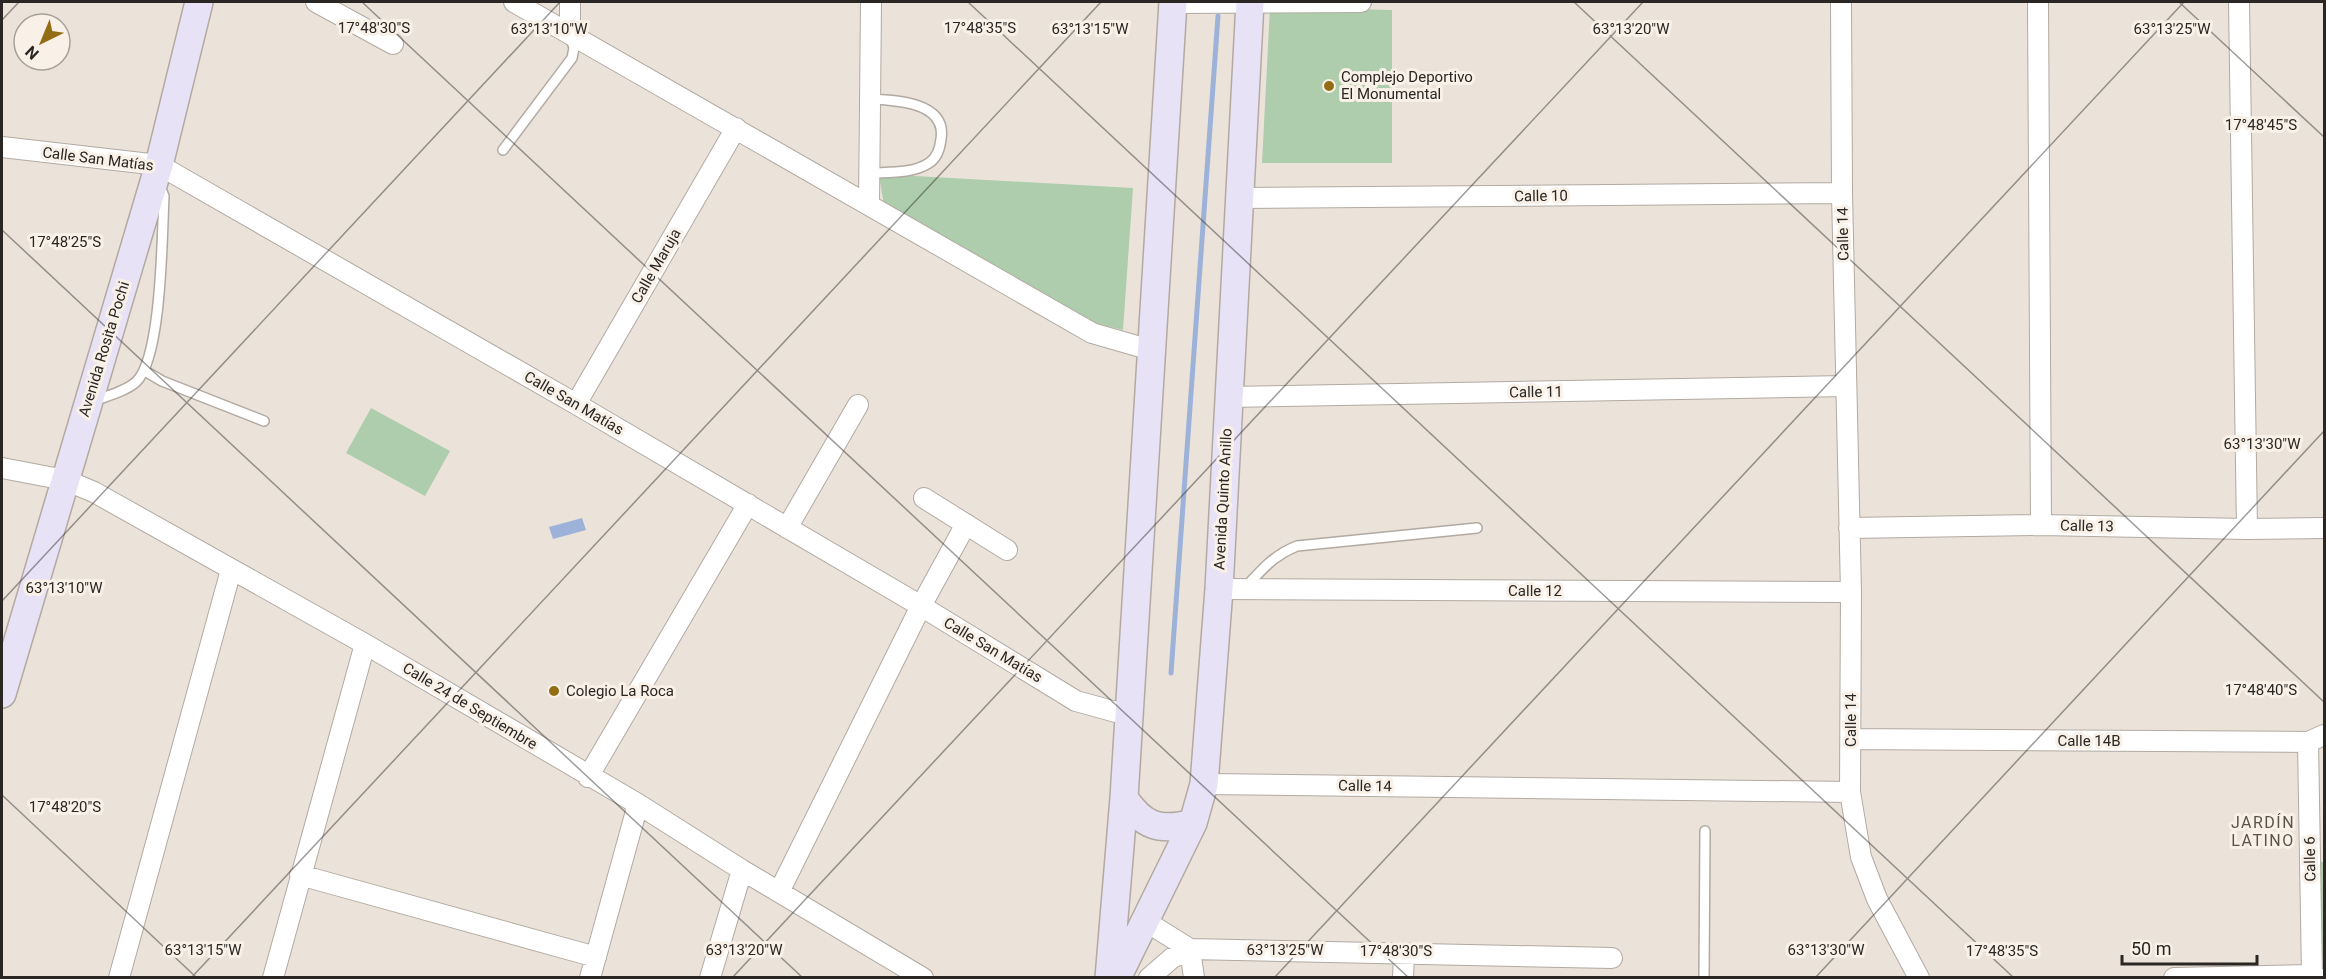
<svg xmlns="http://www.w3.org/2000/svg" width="2326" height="979" font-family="Roboto,sans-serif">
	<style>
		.green { fill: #adcdac }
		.water { fill: #9db2d9 }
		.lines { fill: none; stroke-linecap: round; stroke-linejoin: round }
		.stream { stroke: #9db2d9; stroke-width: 5 }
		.lane-casing { stroke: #b2aaa2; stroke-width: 12 }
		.street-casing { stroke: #b2aaa2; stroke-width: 22 }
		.secondary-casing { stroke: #b2aaa2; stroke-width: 30 }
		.lane { stroke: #fff; stroke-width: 9 }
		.street { stroke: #fff; stroke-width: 20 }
		.secondary { stroke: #e8e2f6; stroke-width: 27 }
		.ticks { fill: none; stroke: #292623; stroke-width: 1.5; stroke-opacity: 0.45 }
		.poi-dot { fill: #936d16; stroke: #f9f1e7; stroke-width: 2 }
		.labels { text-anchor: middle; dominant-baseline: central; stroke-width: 6; stroke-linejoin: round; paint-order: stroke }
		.poi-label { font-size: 15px; fill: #292623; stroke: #f9f1e7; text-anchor: start }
		.street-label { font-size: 15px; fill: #292623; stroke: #f9f1e7 }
		.neighbourhood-label { font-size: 16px; letter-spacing: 1.5px; fill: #5b544c; stroke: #f9f1e7 }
		.ticks-label { font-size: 15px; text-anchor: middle; fill: #292623; stroke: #f9f1e7; stroke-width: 6; stroke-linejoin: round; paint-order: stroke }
	</style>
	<rect width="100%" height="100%" fill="#ebe3da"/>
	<path class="green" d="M1270,7L1392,10V163H1262Z
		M879,174L1133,188L1123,330L1075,318L884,206Z
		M371,408L450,451L425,496L346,453Z
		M2314,862H2324V961L2318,953Z"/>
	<path class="water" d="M582,518L586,530L553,539L549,527Z"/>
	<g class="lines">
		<path class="stream" d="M1171,673L1218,16"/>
		<defs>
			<path id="lane" d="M503,150L572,58L574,48L571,38
				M870,173C889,172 912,174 929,163C937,158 940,148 941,139C947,102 895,100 870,99
				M145,371L162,381L264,421
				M94,401C107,396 126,391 136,382C162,358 162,234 164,196L160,187
				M1245,588C1261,570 1274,555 1297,546L1477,528
				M1704,978L1705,831"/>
			<path id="street" d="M316,2L393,44
				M514,2L1092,333L1151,350
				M1841,2L1842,193L1851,592L1850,792L1861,857L1877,899L1919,978
				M2038,2L2041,525
				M2239,2L2247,529
				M1173,3L1361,2
				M570,33V2
				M2,147L159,165L576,404L921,606L1076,701L1127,715
				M1241,198L1842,193
				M869,205L871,2
				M1227,397L1846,386
				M576,404L736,128
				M2,468L65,480L94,492L365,644L638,804L742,870L923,978
				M924,498L1007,550
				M787,528L858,405
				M1849,528L2041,525L2247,529L2324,528
				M1219,589L1851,592
				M1851,739L2308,742L2324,735
				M2308,742L2312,975
				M588,777L748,504
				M1204,784L1850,792
				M300,875L596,957
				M780,890L921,606L966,524
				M1145,921L1190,949L1194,978
				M119,978L231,570
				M273,978L365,644
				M590,978L638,804
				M710,978L742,870
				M1149,978L1172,958L1190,949L1612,958
				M1403,978L1404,955
				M2174,978L2312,975L2318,978"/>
			<path id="secondary" d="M2,694L159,165L199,2
				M1124,798C1143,826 1159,832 1193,823
				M1109,978L1124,798L1173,2
				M1117,978L1193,823L1204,784L1219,589L1250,2"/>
		</defs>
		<use href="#lane" class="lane-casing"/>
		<use href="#street" class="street-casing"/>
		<use href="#secondary" class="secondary-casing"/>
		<use href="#lane" class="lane"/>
		<use href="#street" class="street"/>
		<use href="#secondary" class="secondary"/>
	</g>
	<path class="ticks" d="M362,2L1409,978M968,2L2014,978M1574,2L2324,702M2179,2L2324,137M2,20L19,2M2,230L803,978M2,601L560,2M2,795L197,978M191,978L1101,2M732,978L1643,2M1274,978L2184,2M1815,978L2324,431"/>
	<g class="poi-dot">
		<circle cx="1329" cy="86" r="6"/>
		<circle cx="554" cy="691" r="6"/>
	</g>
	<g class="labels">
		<g class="poi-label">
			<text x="1341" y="77">Complejo Deportivo<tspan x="1341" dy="17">El Monumental</tspan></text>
			<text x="566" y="691">Colegio La Roca</text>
		</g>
		<g class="street-label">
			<text transform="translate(98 159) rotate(7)">Calle San Matías</text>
			<text transform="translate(1541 196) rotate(-1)">Calle 10</text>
			<text transform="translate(1843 234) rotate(-91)">Calle 14</text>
			<text transform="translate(656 266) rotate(-60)">Calle Maruja</text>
			<text transform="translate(104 349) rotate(-73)">Avenida Rosita Pochi</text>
			<text transform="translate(1536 392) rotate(-1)">Calle 11</text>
			<text transform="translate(574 403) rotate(30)">Calle San Matías</text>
			<text transform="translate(1223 499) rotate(-87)">Avenida Quinto Anillo</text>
			<text transform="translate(2087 526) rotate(1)">Calle 13</text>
			<text x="1535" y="591">Calle 12</text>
			<text transform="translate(993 650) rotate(31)">Calle San Matías</text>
			<text transform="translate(470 706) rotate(31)">Calle 24 de Septiembre</text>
			<text transform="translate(1851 720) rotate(-90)">Calle 14</text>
			<text x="2089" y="741">Calle 14B</text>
			<text transform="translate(1365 786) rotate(1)">Calle 14</text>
			<text transform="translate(2310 859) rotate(-91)">Calle 6</text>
		</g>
		<g class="neighbourhood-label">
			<text x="2263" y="822">JARDÍN<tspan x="2263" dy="18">LATINO</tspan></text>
		</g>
	</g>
	<g class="ticks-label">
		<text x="374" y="33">17°48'30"S</text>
		<text x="980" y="33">17°48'35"S</text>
		<text x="549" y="34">63°13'10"W</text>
		<text x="1090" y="34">63°13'15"W</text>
		<text x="1631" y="34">63°13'20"W</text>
		<text x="2172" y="34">63°13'25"W</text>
		<text x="2261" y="130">17°48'45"S</text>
		<text x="65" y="247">17°48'25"S</text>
		<text x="2262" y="449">63°13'30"W</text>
		<text x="64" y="593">63°13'10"W</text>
		<text x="2261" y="695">17°48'40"S</text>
		<text x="65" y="812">17°48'20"S</text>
		<text x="203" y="955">63°13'15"W</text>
		<text x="744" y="955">63°13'20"W</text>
		<text x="1285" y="955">63°13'25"W</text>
		<text x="1826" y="955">63°13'30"W</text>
		<text x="1396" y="956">17°48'30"S</text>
		<text x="2002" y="956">17°48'35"S</text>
	</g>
	<rect width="2326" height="979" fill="none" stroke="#292623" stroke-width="6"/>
	<g transform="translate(42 42) rotate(223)"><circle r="28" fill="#f9f1e7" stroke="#a6a099" stroke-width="1.5"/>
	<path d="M0-4.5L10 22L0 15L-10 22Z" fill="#936d16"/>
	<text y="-9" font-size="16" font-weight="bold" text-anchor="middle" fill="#292623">N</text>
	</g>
	<path d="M2122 955v9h135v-9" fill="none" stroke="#292623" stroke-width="3"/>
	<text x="2131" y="955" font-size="18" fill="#292623" stroke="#f9f1e7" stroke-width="4.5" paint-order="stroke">50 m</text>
</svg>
